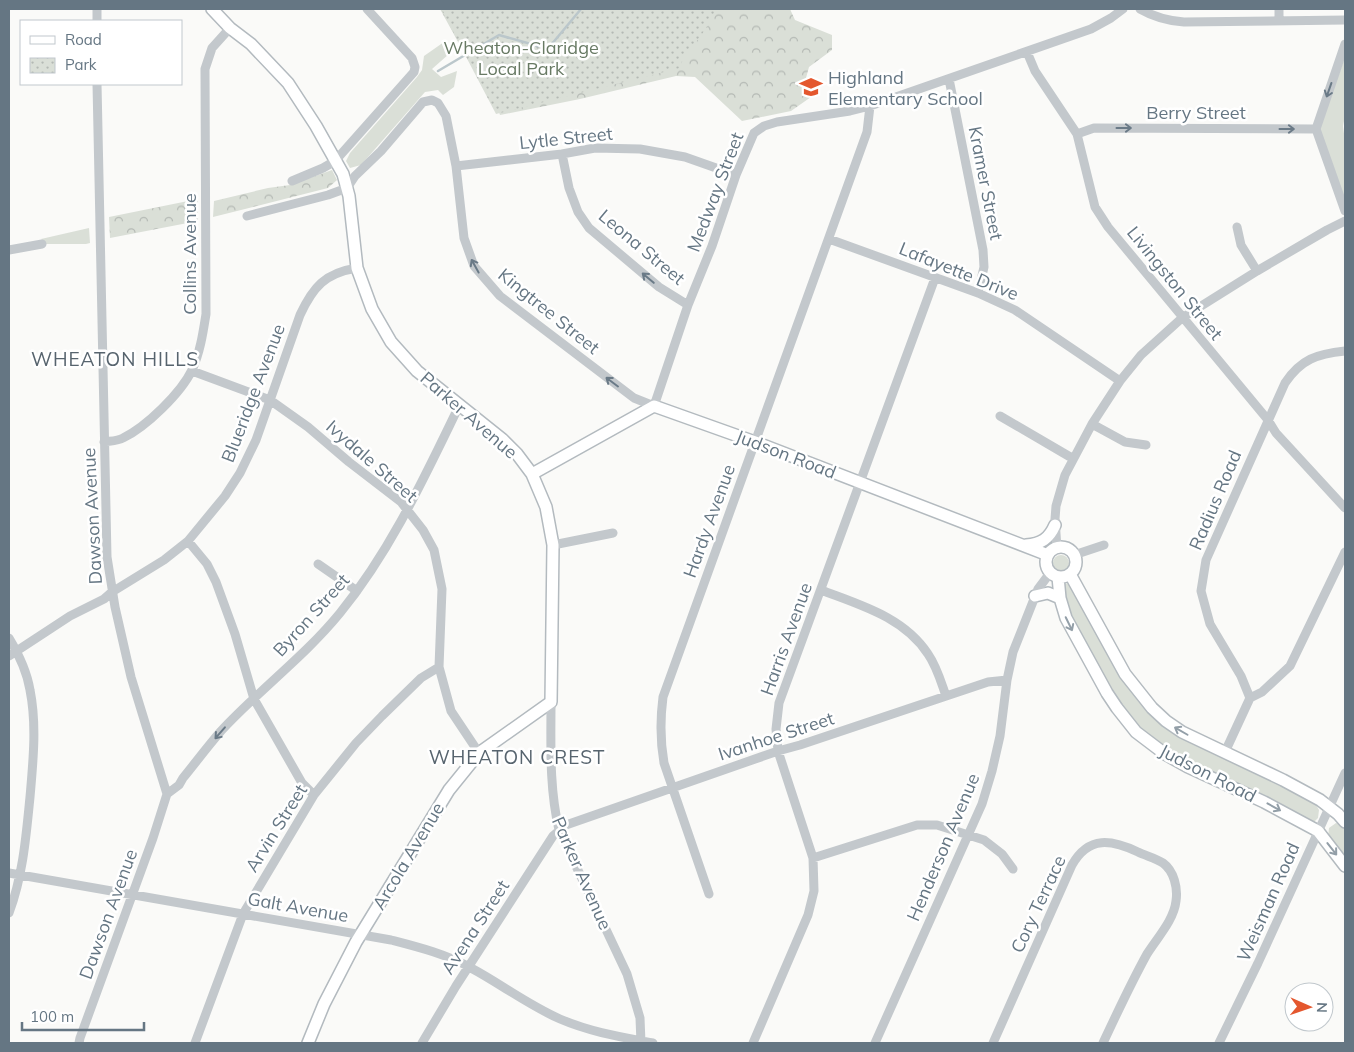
<svg xmlns="http://www.w3.org/2000/svg" width="1354" height="1052" font-family="Mulish,sans-serif">
	<style>
		.green { fill: #dadfd7 }
		.forest { fill: url(#forest-crowns) }
		.park { fill: url(#park-dots) }
		.lines { fill: none; stroke-linecap: round; stroke-linejoin: round }
		.stream { stroke: #bbc7cb; stroke-width: 2.5 }
		.secondary-casing { stroke: #b3babf; stroke-width: 14 }
		.street { stroke: #c3c8cc; stroke-width: 9 }
		.secondary { stroke: #fff; stroke-width: 11 }
		.oneway { stroke: #6a7a87 }
		.oneway2 { stroke: #939fa8 }
		.labels { text-anchor: middle; dominant-baseline: central; stroke-width: 5; stroke-linejoin: round; paint-order: stroke }
		.park-label { font-size: 18px; fill: #687a64; stroke: #fff }
		.poi-label { font-size: 18px; fill: #657683; stroke: #fff; text-anchor: start }
		.street-label { font-size: 18px; fill: #657683; stroke: #fff }
		.neighbourhood-label { font-size: 19px; letter-spacing: 1px; fill: #57646e; stroke: #fff }
	</style>
	<defs>
		<pattern id="forest-crowns" width="20" height="18" patternUnits="userSpaceOnUse" patternTransform="scale(1.25)"><rect width="20" height="18" fill="#dadfd7"/><path d="M2 6a3 3 0 1 1 6 0M12 15a3 3 0 1 1 6 0" fill="none" stroke="#b4b9b4"/></pattern>
		<pattern id="park-dots" width="8" height="8" patternUnits="userSpaceOnUse" patternTransform="scale(1.25)"><rect width="8" height="8" fill="#dadfd7"/><path d="M2 2h.1M6 6h.1" fill="none" stroke="#b4b9b4" stroke-width="1.8" stroke-linecap="round"/></pattern>
	</defs>
	<rect width="100%" height="100%" fill="#fafaf8"/>
	<path class="green" d="M444,42L449,54L432,69L441,77L457,71L454,87L443,95L438,90L425,92L361,165L350,168L346,161L350,153L417,77L422,70L424,56Z
		M1345,57V116L1343,126L1345,141V201L1320,133V127Z
		M89,228L90,243L86,244H46L45,242L41,239Z
		M1053 563a8 8 0 1 1 16 0a8 8 0 1 1-16 0Z
		M1070,583L1127,685L1138,701L1151,715L1170,731L1189,741L1270,779L1315,803L1319,810L1318,818L1314,822H1310L1169,753L1135,726L1120,707L1068,613L1063,584Z
		M1336,823L1341,824L1345,829V860L1328,838L1329,828Z"/>
	<path class="forest" d="M440,9H790L795,20L832,35V50L809,67L806,78L811,97L791,111L742,121L695,77L676,76L580,99L500,115L483,69L468,60Z
		M332,170L337,180L328,188L213,217L214,201L268,188L290,185Z
		M198,199V221L110,238L109,217Z"/>
	<path class="park" d="M441,9H720L681,63L684,67L496,114Z"/>
	<g class="lines">
		<path class="stream" d="M438,71L499,35L538,46L551,45L581,9"/>
		<defs>
			<path id="secondary" d="M212,9L230,28L251,44L288,83L316,126L343,174L349,196L357,268L372,309L391,342L417,371L502,439L517,454L532,474L546,507L553,545L551,702L479,753L449,790L356,942L324,1004L308,1043
				M532,474L654,406L755,442L1048,555
				M1026,545C1041,544 1049,539 1055,525
				M1046 562a15 15 0 1 1 30 0a15 15 0 1 1-30 0Z
				M1070,574L1125,674L1152,708L1166,721L1182,732L1283,780L1320,800L1338,814L1345,822
				M1058,577L1060,598L1066,618L1107,693L1117,708L1136,732L1165,754L1188,767L1264,802L1318,831L1345,866
				M1035,596L1048,593L1060,598"/>
		</defs>
		<use href="#secondary" class="secondary-casing"/>
		<path class="street" d="M97,9V21
			M1140,9C1154,17 1169,21 1184,22L1345,20
			M1279,9V21
			M1345,44L1316,129L1345,211
			M1027,52L1035,71L1077,134L1095,207L1108,227L1268,420L1276,433L1345,508
			M949,79L983,250L984,267L978,293
			M1077,134L1094,128L1316,129
			M562,154L569,188L578,212L589,228L659,287L688,305
			M456,166L562,154L595,148L640,149L685,157L736,175
			M292,181L323,168L335,161L414,72L415,67L412,58L367,9
			M247,216L328,195L347,188L355,176L381,151L423,102L432,100L438,103L446,116L456,166L464,238L474,266L500,296L634,398L654,406L688,305L712,246L736,175L754,133L764,126L777,122L850,111L870,106L1091,29L1111,18L1123,9
			M1237,227L1241,245L1257,271
			M829,239L978,293L1015,310L1120,381
			M9,250L42,244
			M192,371L270,400L308,427L349,462L401,502L423,530L434,550L442,589L439,667L451,711L479,753
			M1000,416L1072,458
			M1092,424L1125,442L1146,445
			M104,442C110,441 118,441 123,438C146,427 181,393 192,370C200,353 203,333 206,314L205,69L212,48L230,28
			M188,541L207,564L216,582L235,634L254,699L302,783L314,795
			M553,545L613,533
			M1057,548L1055,519L1056,506L1065,475L1092,424L1120,381L1141,355L1182,318L1257,271L1327,230L1345,221
			M1074,555L1104,545
			M318,564L357,591
			M821,590C860,605 904,617 928,654C937,667 941,682 946,696
			M9,638C18,653 27,672 30,690C37,725 33,762 30,797C26,837 23,875 9,913
			M9,656L70,616L104,599L112,592L164,560L188,541L225,496L240,473L256,440L300,315C313,287 325,273 357,268
			M1250,698L1241,676L1210,624L1201,591L1206,560L1285,383C1301,359 1317,354 1345,351
			M551,702C551,745 549,787 559,830L627,974L640,1018L641,1043
			M1225,752L1250,698L1262,692L1290,666L1345,552
			M167,794L179,785L183,778C196,762 208,746 221,731C259,690 305,656 340,613C391,550 424,478 459,406
			M813,858L917,825H937L984,840L1002,854L1013,869
			M9,873L391,940C418,947 446,954 471,968C501,984 528,1005 560,1019C590,1032 621,1037 653,1043
			M709,894L664,763C660,740 660,720 663,697L867,132L870,106
			M79,1043L80,1038L153,838L167,794L131,677L115,607L107,557L97,84
			M195,1043L243,914L314,795L356,743L382,716L421,678L439,667
			M422,1043L456,986L553,836L566,825L778,751L800,745L988,682L1007,680
			M753,1043L808,915L814,891L813,858L778,751L776,729L779,703L935,278
			M875,1043L982,804L992,771L1000,736L1007,680L1013,652L1038,589L1050,573
			M993,1043L1072,865C1089,835 1112,840 1138,852C1146,856 1156,858 1163,863C1174,871 1178,888 1176,901C1174,920 1157,938 1147,954C1131,983 1117,1013 1103,1043
			M1219,1043L1258,963L1345,773"/>
		<use href="#secondary" class="secondary"/>
	</g>
	<defs><path id="oneway-shaft" d="M-6 0H5M1.5-3L5.5 0L1.5 3" fill="none" stroke-width="1.6" stroke-linecap="round" stroke-linejoin="round" transform="scale(1.25)"/></defs>
	<g class="oneway">
		<use href="#oneway-shaft" transform="translate(1329 90) rotate(109)"/>
		<use href="#oneway-shaft" transform="translate(1124 128)"/>
		<use href="#oneway-shaft" transform="translate(1287 129)"/>
		<use href="#oneway-shaft" transform="translate(475 266) rotate(-119)"/>
		<use href="#oneway-shaft" transform="translate(648 278) rotate(-140)"/>
		<use href="#oneway-shaft" transform="translate(612 382) rotate(-143)"/>
		<use href="#oneway-shaft" transform="translate(220 733) rotate(131)"/>
	</g>
	<g class="oneway2">
		<use href="#oneway-shaft" transform="translate(1069 624) rotate(64)"/>
		<use href="#oneway-shaft" transform="translate(1181 731) rotate(-150)"/>
		<use href="#oneway-shaft" transform="translate(1274 807) rotate(29)"/>
		<use href="#oneway-shaft" transform="translate(1332 849) rotate(52)"/>
	</g>
	<defs>
		<symbol id="school-bare" viewBox="-9 -9 18 18"><path d="M0-5L7-2L0 1L-7-2ZM-4 1L0 2.5L4 1V4Q0 6-4 4Z" fill="#e4572e" stroke="#fff" stroke-width="2.5" paint-order="stroke"/></symbol>
	</defs>
	<g fill-rule="evenodd">
		<use href="#school-bare" x="795" y="71" width="32" height="32"/>
	</g>
	<g class="labels">
		<g class="park-label">
			<text x="521" y="47">Wheaton-Claridge<tspan x="521" dy="21">Local Park</tspan></text>
		</g>
		<g class="poi-label">
			<text x="828" y="77">Highland<tspan x="828" dy="21">Elementary School</tspan></text>
		</g>
		<g class="street-label">
			<text x="1196" y="112">Berry Street</text>
			<text transform="translate(566 138) rotate(-6)">Lytle Street</text>
			<text transform="translate(986 183) rotate(79)">Kramer Street</text>
			<text transform="translate(715 192) rotate(-69)">Medway Street</text>
			<text transform="translate(642 247) rotate(40)">Leona Street</text>
			<text transform="translate(189 254) rotate(-90)">Collins Avenue</text>
			<text transform="translate(959 271) rotate(22)">Lafayette Drive</text>
			<text transform="translate(1175 283) rotate(51)">Livingston Street</text>
			<text transform="translate(549 311) rotate(39)">Kingtree Street</text>
			<text transform="translate(253 393) rotate(-69)">Blueridge Avenue</text>
			<text transform="translate(469 415) rotate(41)">Parker Avenue</text>
			<text transform="translate(786 454) rotate(21)">Judson Road</text>
			<text transform="translate(372 461) rotate(41)">Ivydale Street</text>
			<text transform="translate(1215 500) rotate(-67)">Radius Road</text>
			<text transform="translate(92 516) rotate(-93)">Dawson Avenue</text>
			<text transform="translate(709 521) rotate(-70)">Hardy Avenue</text>
			<text transform="translate(311 615) rotate(-48)">Byron Street</text>
			<text transform="translate(786 639) rotate(-70)">Harris Avenue</text>
			<text transform="translate(776 736) rotate(-18)">Ivanhoe Street</text>
			<text transform="translate(1208 773) rotate(27)">Judson Road</text>
			<text transform="translate(276 828) rotate(-58)">Arvin Street</text>
			<text transform="translate(943 847) rotate(-67)">Henderson Avenue</text>
			<text transform="translate(408 856) rotate(-59)">Arcola Avenue</text>
			<text transform="translate(582 873) rotate(66)">Parker Avenue</text>
			<text transform="translate(1268 902) rotate(-66)">Weisman Road</text>
			<text transform="translate(1038 904) rotate(-65)">Cory Terrace</text>
			<text transform="translate(298 907) rotate(10)">Galt Avenue</text>
			<text transform="translate(108 914) rotate(-70)">Dawson Avenue</text>
			<text transform="translate(475 927) rotate(-57)">Avena Street</text>
		</g>
		<g class="neighbourhood-label">
			<text x="115" y="359">WHEATON HILLS</text>
			<text x="517" y="757">WHEATON CREST</text>
		</g>
	</g>
	<rect width="1354" height="1052" fill="none" stroke="#657683" stroke-width="20"/>
	<rect x="20" y="20" width="162" height="65" fill="#ffffff" stroke="#c1c8cd"/>
	<rect x="30" y="36" width="25" height="8" fill="#ffffff" stroke="#c1c8cd"/>
	<text x="65" y="45" font-size="15" fill="#657683">Road</text>
	<rect x="30" y="58" width="25" height="15" fill="url(#park-dots)" stroke="#c1c8cd"/>
	<text x="65" y="70" font-size="15" fill="#657683">Park</text>
	<g transform="translate(1309 1007) rotate(92)"><circle r="24" fill="#ffffff" stroke="#c1c8cd"/>
	<path d="M0-4L9 19L0 12L-9 19Z" fill="#e4572e"/>
	<text y="-8" font-size="14" font-weight="bold" text-anchor="middle" fill="#657683">N</text>
	</g>
	<path d="M22 1022v8h122v-8" fill="none" stroke="#657683" stroke-width="2.5"/>
	<text x="30" y="1022" font-size="15" fill="#657683" stroke="#ffffff" stroke-width="4" paint-order="stroke">100 m</text>
</svg>
